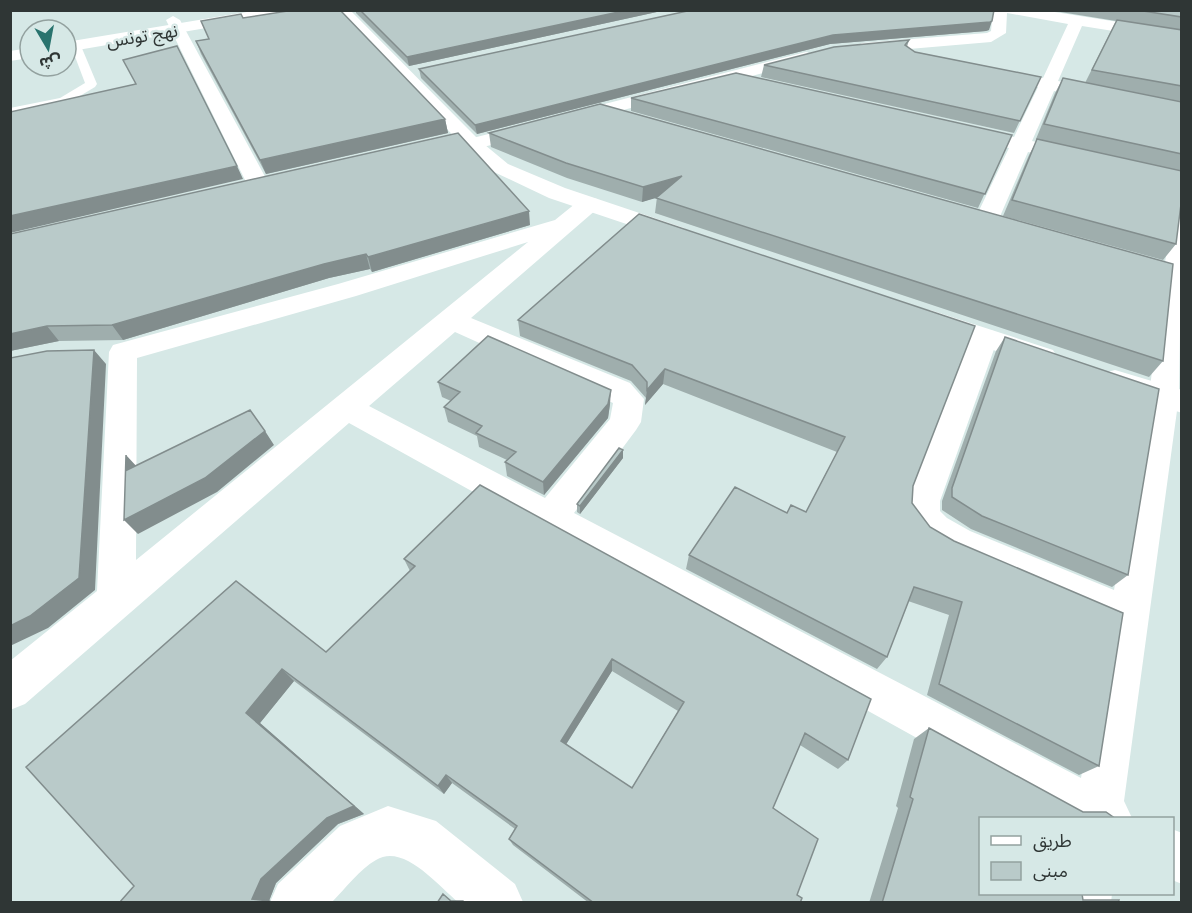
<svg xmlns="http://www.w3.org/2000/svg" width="1192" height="913" font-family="'Noto Sans','Noto Sans Arabic',sans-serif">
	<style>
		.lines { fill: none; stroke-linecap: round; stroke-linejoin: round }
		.lane { fill: #fff; fill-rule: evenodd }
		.street { fill: #fff; fill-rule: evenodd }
		.secondary { fill: #fff; fill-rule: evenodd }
		.wall { fill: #9faead; fill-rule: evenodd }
		.shaded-wall { fill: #828d8d }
		.building { fill: #b9cac9; stroke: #828d8d; stroke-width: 1.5; fill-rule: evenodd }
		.labels { text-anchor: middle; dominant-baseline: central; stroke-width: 5; stroke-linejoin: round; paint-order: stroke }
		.far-street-label { font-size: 18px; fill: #2f3635; stroke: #d6e8e6 }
	</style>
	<rect width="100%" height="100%" fill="#d6e8e6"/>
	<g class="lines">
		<path class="lane" d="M76,43L81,46L97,84L95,87L68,103L10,116V108L60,98L85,83L71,46Z"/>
		<path class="street" d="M993,10H1042L1182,32V42L1082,26L1058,81L1182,105V117L1054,91L1032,141L1084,153L1087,157L1084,161L1077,163L1028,152L998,221L994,226H978L974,221L1009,148L959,136L956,132L966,126L1014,137L1038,87L987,77L984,73L993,68L1043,78L1068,24L1007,13L1006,33L991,42L862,53L854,48L862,43L987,33L991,31Z
			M173,16L180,20L269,184L266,189H250L247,184L166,20Z
			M806,52L812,54L814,57L812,60L472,150L465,148L462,144L465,140Z
			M589,197L597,199L600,204L597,209L471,318L630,383L644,399L641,422L636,430L574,513L1081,778L1108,624L944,553L921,540L904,516L906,501L970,338L974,331L984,329L994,331L998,338L940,501V511L947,518L970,531L1114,590L1149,396L1171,214L1174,209L1182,207L1179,396L1124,801L1132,818H1061L349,423L25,704L10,710V661L97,591L109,352L113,345L338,284L555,220L581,199ZM528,242L136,560L137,358L356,296ZM455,332L613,403L610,419L545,498L369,406Z
			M388,806L436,821L515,884L523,902H458C438,886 404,843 376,860C360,869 345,889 332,902H270L278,884L340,826Z
			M1172,829L1182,833V884L1172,880Z
			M1060,894H1112L1111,902H1059Z"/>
		<path class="secondary" d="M259,10H296L289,14L66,52V42Z
			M334,10H350L479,140L508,164L565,188L684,228L688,233L684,238H668L549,198L494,172L465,148Z
			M30,48V58L10,61V51Z
			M930,310L1053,350L1057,357L1053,364L1043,367L920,325L916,319L920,313Z
			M1115,370L1182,390V413L1104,387L1100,380L1104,373Z"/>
	</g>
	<path class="wall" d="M356,10H666L409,66L356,13Z
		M1048,10H1182V206H1180L1176,244L1163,260L1003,216L1029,155L1037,140L1036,139L1055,93L1063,78L1085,83L1116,21Z
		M243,18L445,119L448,133L266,174L201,54L196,41L209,39L201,21Z
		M989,30L986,31L830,44L477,134L421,78L419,69Z
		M909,40L907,47L915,52L1041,77L1014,133L761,77L764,65Z
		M631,98L1012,135L978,208L631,111Z
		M489,133L1163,361L1149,377L655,213L657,197L642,202L567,178L491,147Z
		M639,214L913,486L912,503L1099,766L1079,775L927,695L949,615L908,601L887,657L877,669L686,569L689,555L787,513L806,512L837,452L663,384L645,405L646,398L631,381L520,336L518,320Z
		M530,225L372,272L370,269L329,278L123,340L59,341L10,351V234Z
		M1005,337L1128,575L1112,587L971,529L942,510V501L996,351Z
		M438,382L610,404L608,418L544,495L507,476L505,462L507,460L479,447L477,436L448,422L444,407L451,401L442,397Z
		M623,450V458L580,514L577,512V504Z
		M480,485L848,760L838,769L800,745L773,808L797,895L800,903H589L513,845L509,839L515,829L452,783L444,794L294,681L260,723L364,814L338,824L276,883L269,901L134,886L26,767L326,652L410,571L404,559ZM612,671L678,711L632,788L566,744Z
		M929,728L981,819L1083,900L1118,903H869L898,808L896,806L914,739Z"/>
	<path class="shaded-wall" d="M628,10H666L409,66L407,57Z
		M992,21L989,30L986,31L830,44L477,134L475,125L833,35Z
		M445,119L448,133L266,174L260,160Z
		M237,166L243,179L10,233V216Z
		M682,176L680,191L642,202L643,187Z
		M529,211L530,225L372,272L368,257Z
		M366,254L370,269L329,278L123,340L112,325L324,264Z
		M47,326L59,341L10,351V334Z
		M94,350L106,364L95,590L48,628L10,646V626Z
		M665,369L663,384L645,405L647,390Z
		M611,390L610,404L608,418L544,495L543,482Z
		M265,431L274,445L217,492L138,534L124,520Z
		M623,450V458L580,514V506Z
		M126,455L139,469L127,470Z
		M612,659V671L562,751L561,741Z
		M282,669L294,681L260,723L364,814L338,824L276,883L269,901L276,903H267L252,899L261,879L246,713Z
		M446,775L452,783L444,794L438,786Z"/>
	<path class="building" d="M294,10H340L445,119L260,160L196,41L209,39L201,21L241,14L243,18Z
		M360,10H628L407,57Z
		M692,10H994L992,21L990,22L833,35L475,125L419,69Z
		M1137,10H1182V17Z
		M1117,20L1182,30V86L1092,70Z
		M909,40L905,45L915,52L1041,77L1020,121L764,65L834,47Z
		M177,46L237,166L10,216V112L136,84L123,60Z
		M736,73L1012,135L985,194L631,98Z
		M1063,78L1182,102V154L1044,124Z
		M600,104L1173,264L1163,361L656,198L682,176L643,187L566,163L489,133Z
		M458,133L529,211L368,257L366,254L324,264L112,325L47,326L10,334V234Z
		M1037,139L1182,171V196L1176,244L1012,200Z
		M639,214L975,326L913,486L912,503L930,527L954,541L1123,613L1099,766L939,684L962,602L914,587L887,657L689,555L735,487L787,513L791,505L806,512L845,437L665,369L647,390V382L632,365L518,320Z
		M488,336L611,390L608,404L543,482L505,462L516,452L476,433L482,426L444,407L460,392L438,382Z
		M1005,337L1159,389L1128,575L982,516L952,497V488Z
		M94,350L79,578L30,616L10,626V358L47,351Z
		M250,410L265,431L205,478L124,520L126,455L127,470Z
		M619,448L623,450L580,506L577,504Z
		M480,485L871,699L848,760L805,733L773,808L818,839L797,895L802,898L800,903H594L509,839L517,826L446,775L438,786L282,669L246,713L354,806L327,818L261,879L252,899L269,901L267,903H119L134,886L26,767L236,581L326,652L415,566L404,559ZM612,659L684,702L632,788L561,741Z
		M929,728L1083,812H1106L1116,819H981V894H1082L1083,900H1119L1118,903H882L913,799L910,797Z
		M443,894L451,901H463L465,903H437Z"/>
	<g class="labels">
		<g class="far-street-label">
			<text transform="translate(142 35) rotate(-9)">نهج تونس</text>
		</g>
	</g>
	<rect width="1192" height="913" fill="none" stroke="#2f3635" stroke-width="24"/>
	<rect x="979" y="817" width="195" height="78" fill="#d6e8e6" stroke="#93a19f" stroke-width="1.5"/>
	<rect x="991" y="836" width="30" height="9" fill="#ffffff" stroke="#93a19f" stroke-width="1.5"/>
	<text x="1033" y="847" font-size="18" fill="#2f3635">طريق</text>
	<rect x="991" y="862" width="30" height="18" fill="#b9cac9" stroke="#93a19f" stroke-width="1.5"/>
	<text x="1033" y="877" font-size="18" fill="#2f3635">مبنى</text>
	<g transform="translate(48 48) rotate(170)"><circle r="28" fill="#d6e8e6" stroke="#93a19f" stroke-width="1.5"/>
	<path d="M0-4.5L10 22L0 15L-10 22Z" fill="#29736e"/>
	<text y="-9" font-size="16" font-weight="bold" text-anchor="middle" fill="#2f3635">ش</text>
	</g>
</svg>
